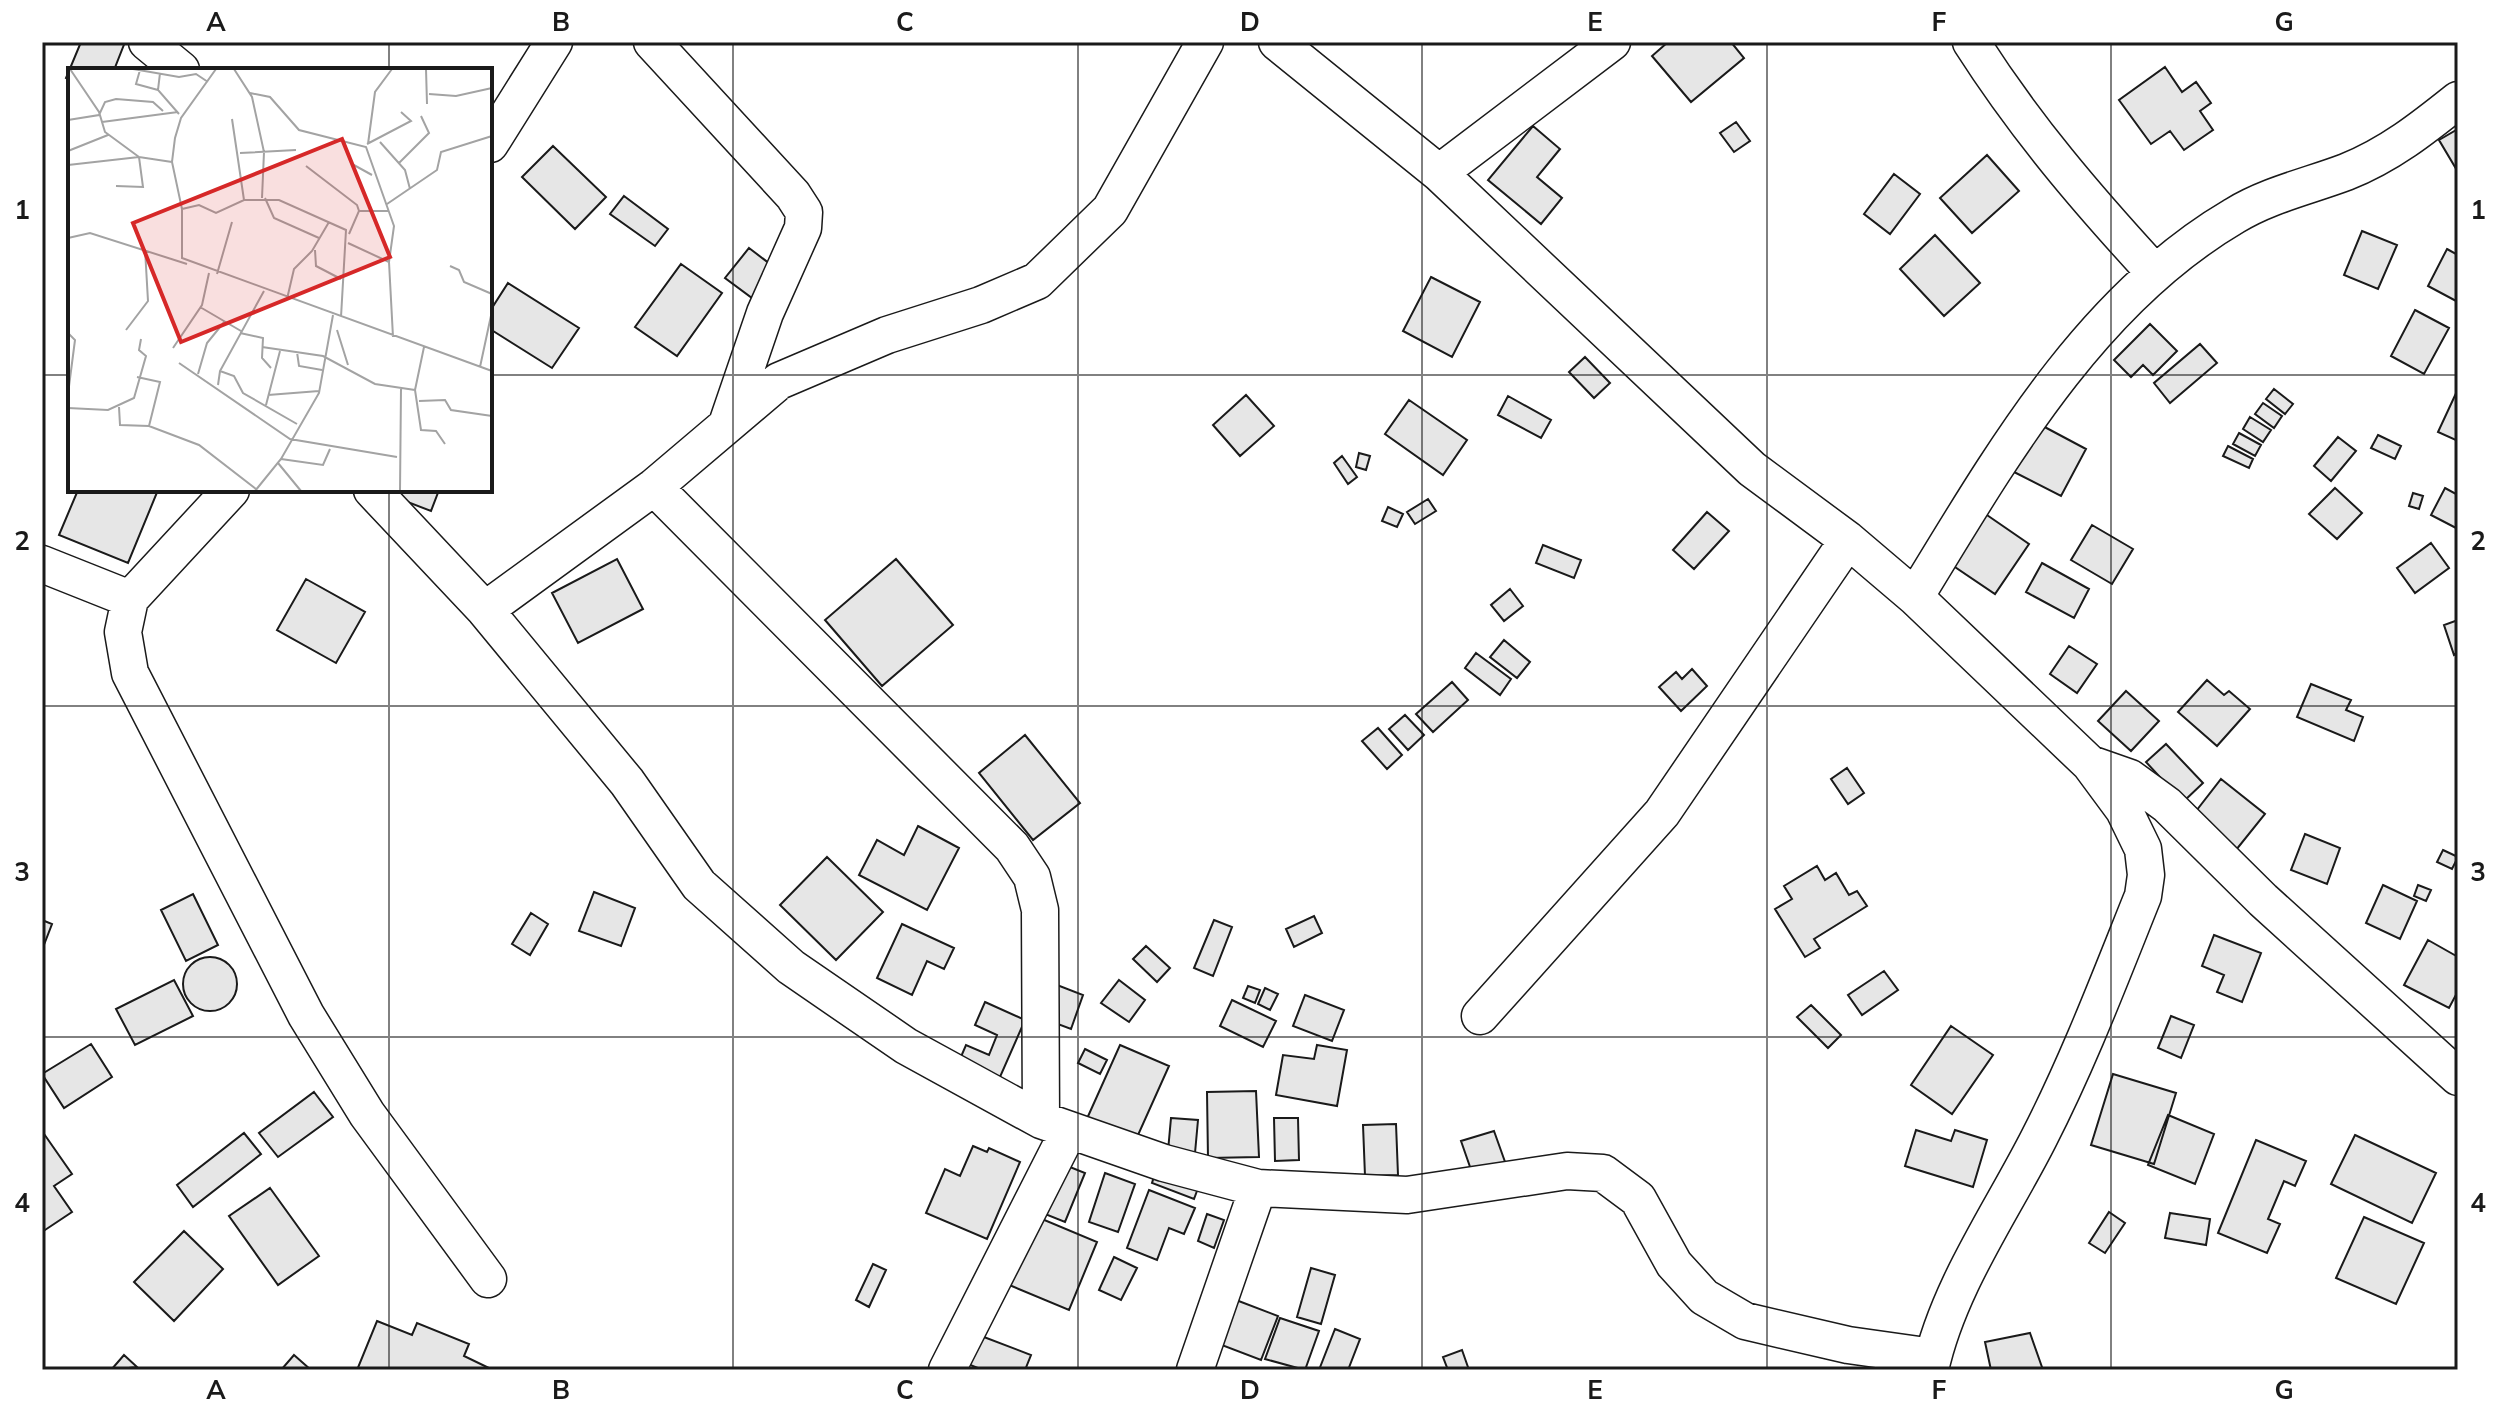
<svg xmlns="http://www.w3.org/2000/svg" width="2500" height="1412" font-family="Mulish,sans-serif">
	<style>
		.building { fill: #e6e6e6; stroke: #1a1a1a; stroke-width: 2 }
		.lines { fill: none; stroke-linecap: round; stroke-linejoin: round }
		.minor-casing { stroke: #1a1a1a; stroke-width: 39 }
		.minor { stroke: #fff; stroke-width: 36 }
		.grid { fill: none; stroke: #1a1a1a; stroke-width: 2; stroke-opacity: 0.55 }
		.inset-road { fill: none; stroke: #a3a3a3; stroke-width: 2 }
		.view { fill: #d62828; fill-opacity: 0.15; stroke: #d62828; stroke-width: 4 }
		.inset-edge { fill: none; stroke: #1a1a1a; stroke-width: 4 }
		.neatline { fill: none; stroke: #1a1a1a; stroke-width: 3 }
		.grid-label { font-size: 26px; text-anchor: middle; font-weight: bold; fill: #1a1a1a }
	</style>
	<rect width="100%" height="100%" fill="#fff"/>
	<path class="building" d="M81,42H125L114,70H70V80L66,78Z
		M1668,42H1731L1744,58L1691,102L1652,56Z
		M2165,67L2182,92L2196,82L2211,103L2200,111L2213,130L2184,150L2170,131L2151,144L2119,100Z
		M1736,122L1750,141L1734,152L1720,133Z
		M1533,126L1560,149L1537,177L1562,198L1541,224L1488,180Z
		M2458,129V172L2439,140Z
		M553,146L606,197L575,229L522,177Z
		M1987,155L2019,191L1972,233L1940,198Z
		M1894,174L1920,194L1890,234L1864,214Z
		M624,196L668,229L655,246L610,214Z
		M2362,231L2397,245L2378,289L2344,275Z
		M1935,235L1980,283L1944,316L1900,269Z
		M749,248L774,267L752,298L725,278Z
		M2447,249L2458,255V302L2428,286Z
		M681,264L722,293L677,356L635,327Z
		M1431,277L1480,302L1452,357L1403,331Z
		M508,283L579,328L552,368L490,329V311Z
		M2415,310L2449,328L2424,374L2391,356Z
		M2150,324L2177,351L2153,375L2143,365L2131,377L2114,360Z
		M2200,344L2217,363L2170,403L2154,383Z
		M1585,357L1610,383L1594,398L1569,372Z
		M2274,389L2293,404L2285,414L2266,399Z
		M2458,389V441L2438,432Z
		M1246,395L1274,426L1240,456L1213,425Z
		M1508,396L1551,420L1541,438L1498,415Z
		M1409,400L1467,440L1443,475L1385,434Z
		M2263,403L2282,416L2274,428L2255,414Z
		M2250,417L2271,430L2263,442L2243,429Z
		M2039,424L2086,449L2061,496L2014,472Z
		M2239,433L2261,445L2255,456L2233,444Z
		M2378,435L2401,446L2395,459L2371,448Z
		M2338,437L2356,451L2331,481L2314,466Z
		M2228,446L2253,459L2249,468L2223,456Z
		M1359,453L1370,456L1366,470L1356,467Z
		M1342,456L1357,477L1348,484L1334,463Z
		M2335,488L2362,513L2337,539L2309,514Z
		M2445,488L2458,495V529L2431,515Z
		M78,490H158L128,563L59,535Z
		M394,490H439L431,511L392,496Z
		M2413,493L2423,496L2419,509L2409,506Z
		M1428,499L1436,511L1415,524L1407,512Z
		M1388,507L1403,514L1397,527L1382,521Z
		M1707,512L1729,531L1694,569L1673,550Z
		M1984,513L2029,544L1995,594L1949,563Z
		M2092,525L2133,549L2112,584L2071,560Z
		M2431,543L2449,568L2415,593L2397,568Z
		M1543,545L1581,560L1574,578L1536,563Z
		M617,559L643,609L578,643L552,593Z
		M896,559L953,625L882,686L825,620Z
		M2042,563L2089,589L2074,618L2026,592Z
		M306,579L365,612L336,663L277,630Z
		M1510,589L1523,606L1504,621L1491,605Z
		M2458,620V653L2454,655L2444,625Z
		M1504,640L1530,662L1517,678L1490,657Z
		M2069,646L2097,664L2077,693L2050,674Z
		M1476,653L1511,679L1500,695L1465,668Z
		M1692,669L1707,686L1681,711L1659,687L1676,672L1682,679Z
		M2207,680L2224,695L2229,691L2250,709L2217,746L2178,712Z
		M1452,682L1468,700L1433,732L1416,714Z
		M2311,684L2351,700L2346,710L2363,717L2354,741L2297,717Z
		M2126,691L2159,721L2131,751L2098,721Z
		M1405,715L1424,735L1408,750L1389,729Z
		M1378,728L1402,755L1387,769L1362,741Z
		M1025,735L1080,803L1033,840L979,773Z
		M2166,744L2203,783L2183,802L2146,762Z
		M1847,768L1864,793L1848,804L1831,779Z
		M2221,779L2265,814L2236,850L2193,815Z
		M918,826L959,848L927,910L859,875L877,840L904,855Z
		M2305,834L2340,848L2327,884L2291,870Z
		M2443,850L2458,857L2452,869L2437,862Z
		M827,857L883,912L836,960L780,905Z
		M1817,866L1825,880L1836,873L1849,895L1857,891L1867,906L1814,939L1820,948L1805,957L1775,909L1792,899L1784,886Z
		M2383,885L2417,901L2400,939L2366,923Z
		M2418,885L2431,890L2426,901L2414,896Z
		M594,892L635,908L621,946L579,931Z
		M193,894L218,945L186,961L161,910Z
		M531,913L548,924L530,955L512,944Z
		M1314,916L1322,933L1294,947L1286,929Z
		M42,920L52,924L42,950Z
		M1214,920L1232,927L1213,976L1194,968Z
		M902,924L954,948L944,969L927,961L912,995L877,978Z
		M2214,935L2261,953L2242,1002L2217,992L2224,975L2202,966Z
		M2428,940L2458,957V991L2449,1008L2404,985Z
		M1146,946L1170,968L1157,982L1133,959Z
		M183 984a27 27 0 1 1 54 0a27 27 0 1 1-54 0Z
		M1884,971L1898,990L1862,1015L1848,995Z
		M1039,978L1083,995L1071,1029L1026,1012Z
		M174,980L193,1016L135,1045L116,1009Z
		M1119,980L1145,1000L1129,1022L1101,1003Z
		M1248,986L1260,990L1255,1003L1243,998Z
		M1265,988L1278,994L1270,1010L1258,1004Z
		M1305,995L1344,1010L1332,1041L1293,1026Z
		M1232,1000L1276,1021L1263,1047L1220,1026Z
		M985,1002L1025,1020L1000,1077L960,1059L966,1045L989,1055L997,1035L975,1025Z
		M1811,1005L1841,1035L1828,1048L1797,1017Z
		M2171,1016L2194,1025L2181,1058L2158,1048Z
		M1951,1026L1993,1055L1952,1114L1911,1085Z
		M91,1044L112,1077L64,1108L42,1074Z
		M1120,1045L1169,1066L1134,1144L1085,1123Z
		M1317,1045L1347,1050L1337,1106L1276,1095L1283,1055L1314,1059Z
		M1085,1049L1107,1060L1100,1074L1078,1063Z
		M2113,1074L2176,1093L2154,1164L2091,1145Z
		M1256,1091L1259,1157L1208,1158L1207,1092Z
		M314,1092L333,1117L278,1157L259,1133Z
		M2168,1115L2214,1134L2195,1184L2148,1165Z
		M1171,1118L1198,1120L1195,1153L1168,1151Z
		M1274,1118H1298L1299,1160L1275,1161Z
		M1396,1124L1398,1175L1365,1176L1363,1125Z
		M1916,1130L1951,1141L1955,1130L1987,1140L1973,1187L1905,1166Z
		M42,1131L72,1174L54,1186L72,1212L42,1232Z
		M1494,1131L1509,1173L1476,1184L1461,1141Z
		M244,1133L261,1154L193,1207L177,1185Z
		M2355,1135L2436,1173L2412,1223L2331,1184Z
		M2256,1140L2306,1161L2295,1186L2284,1181L2268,1219L2280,1224L2267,1253L2218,1233Z
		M973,1146L987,1152L989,1148L1020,1162L987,1239L926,1213L945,1169L960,1176Z
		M1055,1161L1085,1173L1065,1222L1035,1210Z
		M1158,1164L1201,1180L1194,1199L1152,1183Z
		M1105,1173L1135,1184L1118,1232L1089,1222Z
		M270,1188L319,1256L278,1285L229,1216Z
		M1149,1190L1195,1208L1184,1234L1169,1228L1157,1260L1127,1248Z
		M1011,1206L1097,1242L1069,1310L983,1274Z
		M2109,1212L2125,1223L2105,1253L2089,1243Z
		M2170,1213L2210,1219L2206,1245L2165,1238Z
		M1207,1214L1224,1220L1214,1248L1198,1241Z
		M2364,1217L2424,1243L2396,1304L2336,1278Z
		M184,1231L223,1269L174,1321L134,1282Z
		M1114,1257L1137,1268L1121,1300L1099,1290Z
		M873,1264L886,1270L869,1307L856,1300Z
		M1311,1268L1335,1275L1321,1324L1297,1317Z
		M1236,1300L1278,1316L1261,1360L1219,1344Z
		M1280,1318L1319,1331L1305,1370L1265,1359Z
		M377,1321L412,1335L417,1323L469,1344L464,1356L493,1370H357Z
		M1335,1329L1360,1339L1348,1370H1319Z
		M2030,1333L2043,1370H1991L1985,1342Z
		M976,1334L1031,1355L1025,1370H983L965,1363Z
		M1462,1350L1469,1370H1448L1443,1357Z
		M124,1355L137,1367L111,1370Z
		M294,1355L311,1370H281Z"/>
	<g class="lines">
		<defs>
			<path id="minor" d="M147,42L181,70
				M652,42L793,195L804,212L803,228L765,313L727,424
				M1277,42L1439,173L1752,469L1848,540L1915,597L2090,764L2124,810L2143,849L2146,875L2143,896C2110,978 2079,1060 2039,1138C2001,1213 1948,1287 1930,1370
				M1971,42C2026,128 2086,198 2155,273
				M490,144L554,42
				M1439,173L1612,42
				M654,487L1012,847L1032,877L1040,910L1041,1120
				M231,490L130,599L123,632L130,673L306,1015L367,1114L488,1279
				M372,490L485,610L627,782L699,885L791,967L906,1046L1041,1120L1164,1163L1258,1188L1407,1195L1567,1171L1603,1173L1638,1199L1674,1264L1704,1297L1745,1321L1848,1345L1933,1357
				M42,564L130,599
				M1915,597C2000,458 2089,301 2234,216C2268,195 2309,186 2346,172C2389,155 2423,128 2458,100
				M485,610L654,487L779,381L887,335L981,305L1037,281L1110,210L1205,42
				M2090,764L2130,778L2167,805L2263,900L2458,1077
				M1480,1016L1662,813L1848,540
				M947,1370L1069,1130
				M1195,1370L1258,1188"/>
		</defs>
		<use href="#minor" class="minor-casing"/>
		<use href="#minor" class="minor"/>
	</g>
	<path class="grid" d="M389,42V70M733,42V1370M1078,42V1370M1422,42V1370M1767,42V1370M2111,42V1370M42,375H70M490,375H2458M389,490V1370M42,706H2458M42,1037H2458"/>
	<g transform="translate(68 68)">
		<rect width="424" height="424" fill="#fff"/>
		<path class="inset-road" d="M2,1L31,44L37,64L71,89L75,119L48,118M65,1L111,9L128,6L140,14M148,1L113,50L107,70L104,94L114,141V190L424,303M166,1L184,29L196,84L194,130M358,1L359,36M72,2L68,16L90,22M92,5L90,22L111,46M182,25L202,29L231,62L298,79L326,158L321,194L325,269M361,26L388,28L424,20M164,51L176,132M0,52L31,47L37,34L48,31L85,34L95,43M34,54L110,44M275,72L284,96L304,107M312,74L337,102L342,121M299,76L343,53L333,44M300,76L307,24L324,1M0,83L40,67M172,85L228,82M331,95L361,65L353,48M0,97L71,89L104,94M238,98L289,137L291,143L281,166M197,130L206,150L251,170M319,136L369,102L373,84L424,68M114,141L131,137L148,145L176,132H211L278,162L273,249M291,143H320M0,170L22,165L119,196M280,175L321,194M247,182L248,198L273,211M382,198L391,202L396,214L424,226M149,206L164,154M219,231L226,201L244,183L261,154M132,239L173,263M58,262L80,233L77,181M269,262L280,297M0,265L7,272L0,326M172,265L195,270L194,290L203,300M194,279L255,288L307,316L347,322M356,279L347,322L353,362L368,363L377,376M105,280L134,237L141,205M229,284L231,298L254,302M111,295L222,371L329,389M412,299L424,243M152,303L166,308L175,325L229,356M130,306L139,275L157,253M69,309L92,314L81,358M150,317L152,303L196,223M200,327L251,323M351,333L377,332L383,342L424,348M198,337L212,283M51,339L52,357L81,358L131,377L188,421M0,340L40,342L66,330L78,288L71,282L73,271M213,391L255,397L262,381M210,395L233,423M187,423L213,391L251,325L265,247M332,423L333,320"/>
		<path class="view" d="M274,71L322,189L113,274L65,155Z"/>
		<rect width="424" height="424" class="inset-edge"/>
	</g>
	<rect width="2500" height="1412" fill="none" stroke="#ffffff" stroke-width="88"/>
	<rect x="44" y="44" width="2412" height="1324" class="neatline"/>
	<g class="grid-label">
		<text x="216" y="31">A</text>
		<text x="561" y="31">B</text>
		<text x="905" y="31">C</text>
		<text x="1250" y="31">D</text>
		<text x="1595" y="31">E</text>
		<text x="1939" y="31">F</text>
		<text x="2284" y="31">G</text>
		<text x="22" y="219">1</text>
		<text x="2478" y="219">1</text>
		<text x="22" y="550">2</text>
		<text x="2478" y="550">2</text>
		<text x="22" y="881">3</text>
		<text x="2478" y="881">3</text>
		<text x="22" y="1212">4</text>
		<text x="2478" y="1212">4</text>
		<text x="216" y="1399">A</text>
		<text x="561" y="1399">B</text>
		<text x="905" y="1399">C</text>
		<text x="1250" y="1399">D</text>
		<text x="1595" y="1399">E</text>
		<text x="1939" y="1399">F</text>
		<text x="2284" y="1399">G</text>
	</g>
</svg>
